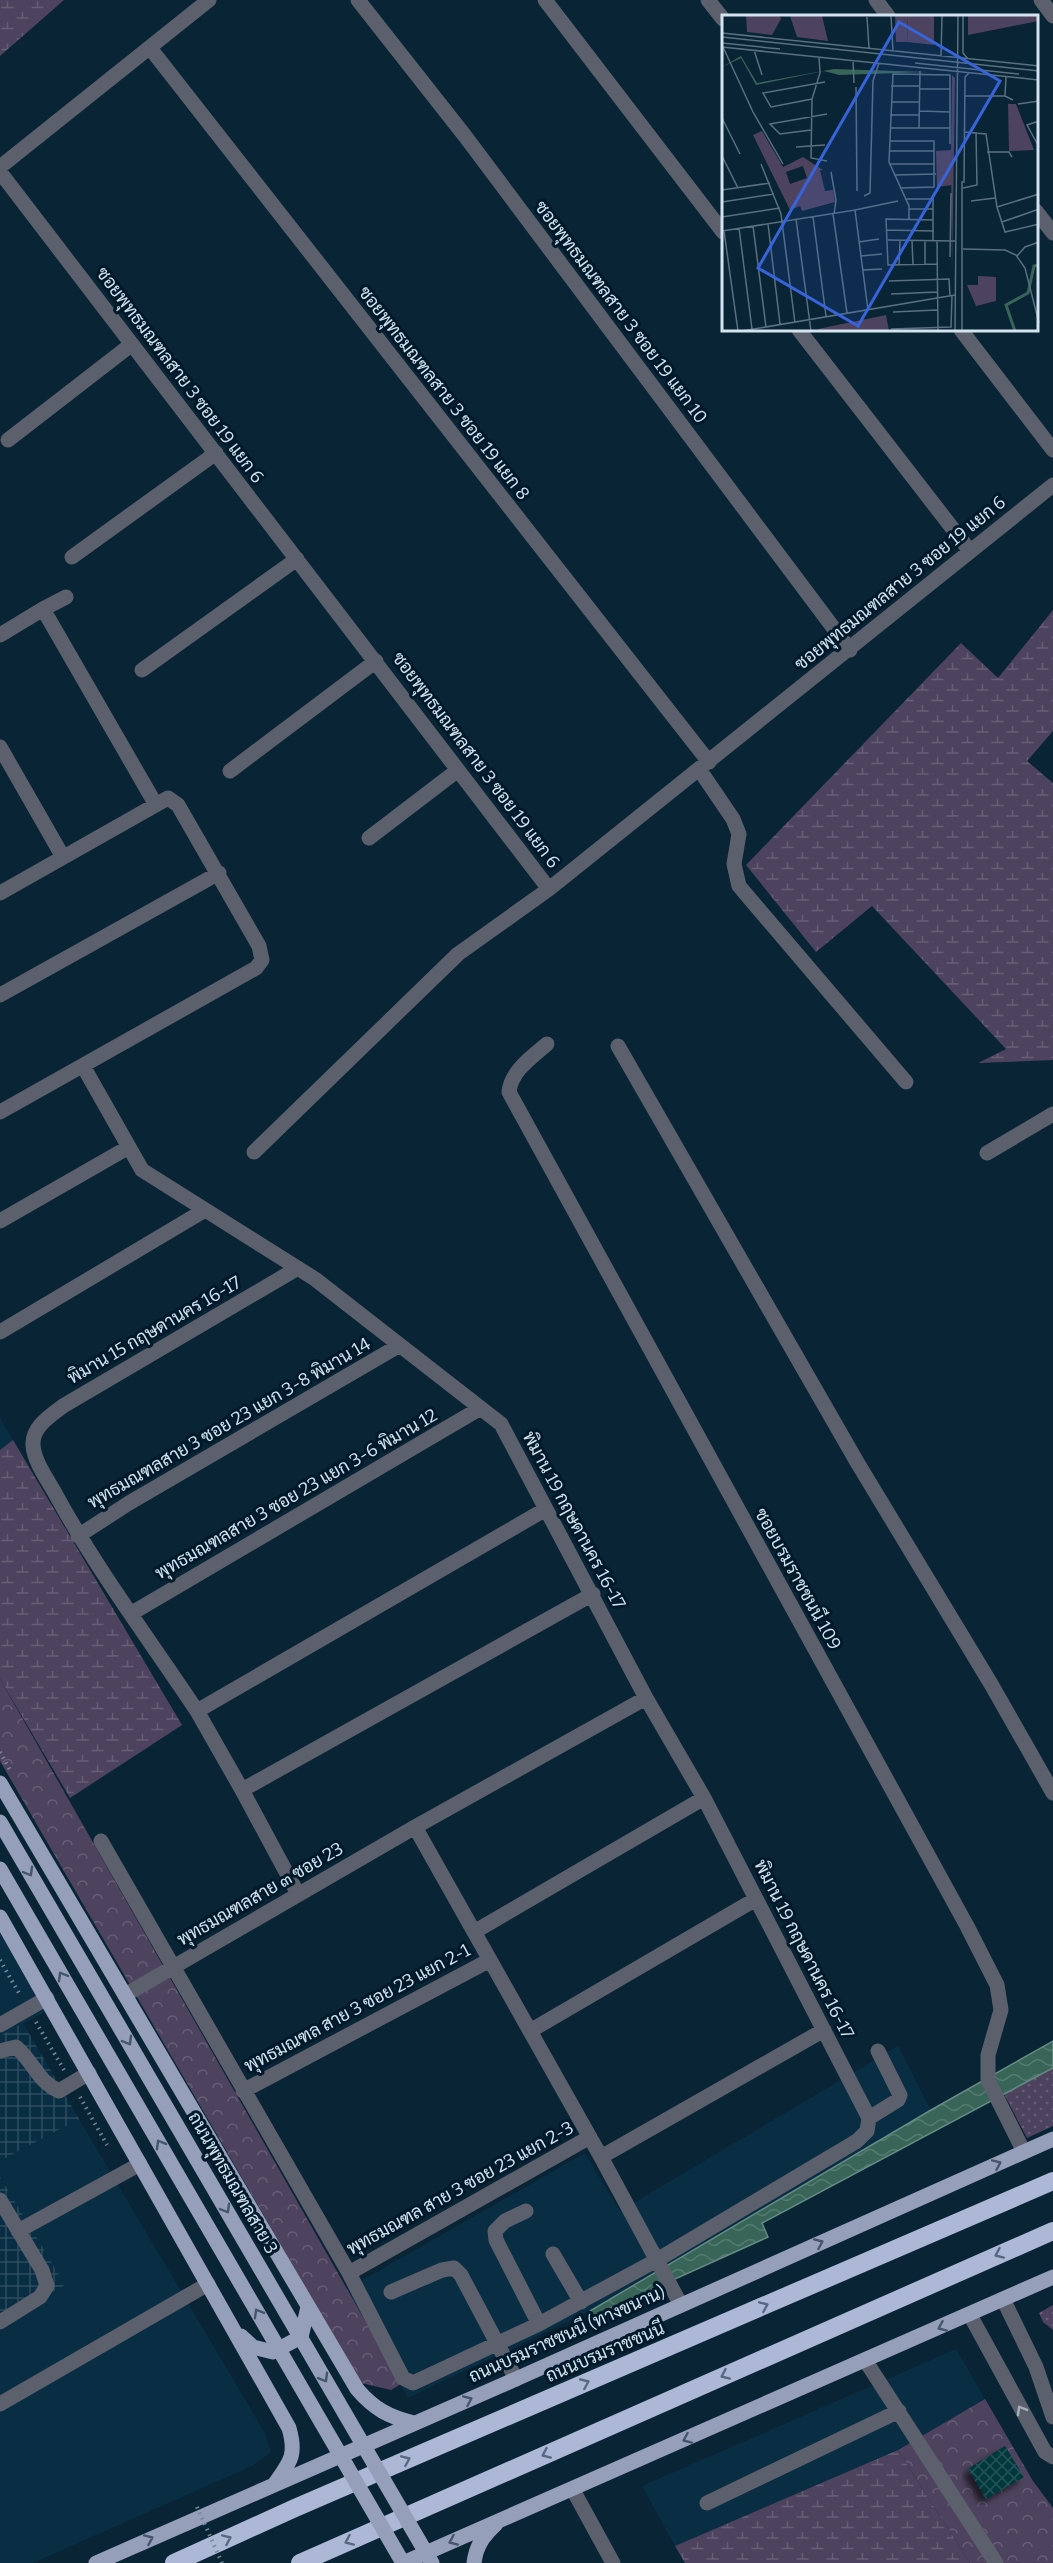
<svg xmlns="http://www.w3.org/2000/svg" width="1053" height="2563" font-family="Bitter,Sarabun,serif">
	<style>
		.built { fill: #092e44 }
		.industrial { fill: url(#industrial-grid) }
		.grass { fill: url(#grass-dots) }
		.forest { fill: url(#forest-crowns); fill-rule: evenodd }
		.wetland { fill: url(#wetland-marsh) }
		.water { fill: url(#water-waves); stroke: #668b85; stroke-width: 1.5 }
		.building { fill: url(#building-cross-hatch); filter: url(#shadow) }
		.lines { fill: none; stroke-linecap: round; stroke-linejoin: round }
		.path { stroke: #748998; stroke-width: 4; stroke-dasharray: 1.5 4.5; stroke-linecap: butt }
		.minor { stroke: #5c606d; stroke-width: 15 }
		.major { stroke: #969fb9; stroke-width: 15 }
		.highway { stroke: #adb8d7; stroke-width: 18 }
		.path-bridge { stroke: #748998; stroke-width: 4; stroke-dasharray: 1.5 4.5; stroke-linecap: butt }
		.major-bridge { stroke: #969fb9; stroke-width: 15 }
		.oneway { stroke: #44566b }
		.oneway2 { stroke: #566981 }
		.oneway3 { stroke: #a3afbb }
		.labels { text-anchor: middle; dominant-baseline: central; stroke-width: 6; stroke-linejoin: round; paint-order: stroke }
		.street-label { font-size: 18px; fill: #d3e3ef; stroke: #001a2b }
		.inset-river { fill: none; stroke: #386558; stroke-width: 3 }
		.inset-road { fill: none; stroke: #59707f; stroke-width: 1.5 }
		.view { fill: #3864db; fill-opacity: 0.15; stroke: #3864db; stroke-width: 3 }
		.inset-edge { fill: none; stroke: #d3e3ef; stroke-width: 3 }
	</style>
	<defs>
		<pattern id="industrial-grid" width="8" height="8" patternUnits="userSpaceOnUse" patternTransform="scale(1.5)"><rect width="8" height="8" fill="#092e44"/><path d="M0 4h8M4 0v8" fill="none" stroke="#2c4c5f"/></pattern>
		<pattern id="grass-dots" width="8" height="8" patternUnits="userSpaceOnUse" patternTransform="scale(1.5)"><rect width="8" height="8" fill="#4e435e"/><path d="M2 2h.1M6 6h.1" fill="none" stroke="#675e75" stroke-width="1.8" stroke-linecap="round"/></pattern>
		<pattern id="forest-crowns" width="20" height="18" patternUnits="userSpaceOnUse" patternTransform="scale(1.5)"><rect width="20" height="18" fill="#4e435e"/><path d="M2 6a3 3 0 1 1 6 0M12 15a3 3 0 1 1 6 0" fill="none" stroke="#675e75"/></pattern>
		<pattern id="wetland-marsh" width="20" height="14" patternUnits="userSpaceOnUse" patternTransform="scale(1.5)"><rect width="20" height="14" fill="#4e435e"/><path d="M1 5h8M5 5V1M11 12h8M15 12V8" fill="none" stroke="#675e75"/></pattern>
		<pattern id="water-waves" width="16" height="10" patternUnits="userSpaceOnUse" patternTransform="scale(1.5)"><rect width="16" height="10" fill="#386558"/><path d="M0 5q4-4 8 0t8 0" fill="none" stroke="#547b70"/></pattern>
		<pattern id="building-cross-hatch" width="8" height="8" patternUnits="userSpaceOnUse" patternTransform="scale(1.5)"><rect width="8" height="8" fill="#00373d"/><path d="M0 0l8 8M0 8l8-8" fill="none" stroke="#245459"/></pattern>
		<filter id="shadow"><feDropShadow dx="-5.5" dy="5.5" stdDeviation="3" flood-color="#0009"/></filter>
	</defs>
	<rect width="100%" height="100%" fill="#082435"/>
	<path class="built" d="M0,1418L13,1440L0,1450Z
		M0,1932L45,2012L0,2036Z
		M898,2046L931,2110L590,2311L408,2398L347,2289L585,2153L620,2211Z
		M79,2119L265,2433L271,2452L252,2466L33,2563H0V2322L64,2285L0,2177V2161Z
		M956,2349L985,2399L898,2450L675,2546L642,2486Z"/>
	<path class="industrial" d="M23,2023L79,2119L0,2161V2036Z
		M0,2177L65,2285L0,2322Z"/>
	<path class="grass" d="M1053,2068V2126L1027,2138L1004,2094Z
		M1053,2305V2330L1043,2322L1039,2313Z"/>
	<path class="forest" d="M0,1679L401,2384L391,2390L361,2383L0,1761Z
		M985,2399L1033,2481L1053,2508V2563H970L898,2450ZM1005,2446L1023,2477L986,2499L968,2469Z"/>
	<path class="wetland" d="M0,0H64L0,56Z
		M1053,610V731L1027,761L1053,783V1060L978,1063L1006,1049L872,906L816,952L746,865L961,643L998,678Z
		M13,1440L182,1725L70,1798L0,1679V1450Z
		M898,2450L970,2563H685L675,2546Z"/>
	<path class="water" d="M1053,2041V2068L762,2223L768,2237L593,2316L590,2311L931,2110Z"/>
	<path class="building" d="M1005,2446L1024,2477L986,2499L968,2469Z"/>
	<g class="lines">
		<path class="path" d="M0,1752L10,1770
			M0,1960L20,1995
			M36,2022L64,2070
			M80,2097L107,2145"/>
		<path class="minor" d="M358,0L465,136L850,650
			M545,0L723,232
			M708,0L723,19
			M876,0L888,16
			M1041,0L1053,16
			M150,48L709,762
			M0,167L209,0
			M0,172L549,889L1053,485
			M1036,211L1053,233
			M799,330L970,551
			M961,330L1053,450
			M8,440L132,344
			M72,557L216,453
			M43,609L66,597
			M0,635L43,609L156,805
			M142,670L297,559
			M0,747L63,857
			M699,769L733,819L739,834L734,864L739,886L906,1082
			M230,771L376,661
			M369,838L458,770
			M0,893L168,798L178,805L259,946L262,960L256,968L0,1112
			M0,995L219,873
			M547,1044C532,1057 511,1071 509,1092L967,1926L997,1985L1001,2010L988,2055V2080L1024,2152
			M618,1046L857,1462L991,1684L1053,1793
			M83,1066L142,1170L315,1279L501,1424L646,1698L704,1798L869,2118L867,2131L857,2141L657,2260L539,2324L413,2383L403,2378L349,2273L101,1841
			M254,1152L458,954L549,889
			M987,1153L1053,1114
			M0,1221L129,1147
			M0,1332L205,1210
			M546,1509L197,1711L242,1790L593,1594
			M78,1536L129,1503L400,1345
			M132,1613L479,1409
			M197,1711C149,1639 97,1570 56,1495C48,1480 34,1462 33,1445C32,1427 50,1416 63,1406L298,1268
			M242,1790L298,1894
			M415,1827L601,2157L681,2305
			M474,1932L704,1798
			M125,1995L415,1827L646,1698
			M0,2025L47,1998
			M530,2031L756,1899
			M0,2051L16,2047C33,2061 38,2082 59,2091L89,2073
			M243,2091L490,1960
			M869,2118L898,2100L900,2095L878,2051
			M601,2157L824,2030
			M0,2200L42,2270L47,2286L40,2297L0,2322
			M526,2211L505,2221L495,2231L496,2240L539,2324
			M18,2231L140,2164
			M553,2254L581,2302
			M349,2273L590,2137
			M391,2292L442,2270L454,2268L461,2275L516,2379
			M1003,2299L1036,2367L1053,2417
			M970,2315L1045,2452L1053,2457
			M865,2360L996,2563
			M0,2404L208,2284
			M573,2490L613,2563
			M707,2503L899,2411"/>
		<path class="major" d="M0,1783L357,2389C374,2409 389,2417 414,2423
			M0,1917L289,2428C297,2456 290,2462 274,2485
			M241,2336L253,2347L273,2352L301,2337L308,2307
			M96,2563L516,2379L1053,2139
			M403,2563L1053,2277
			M474,2563C476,2546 483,2536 496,2524"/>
		<path class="highway" d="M174,2563L295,2508L1053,2181
			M300,2563L1053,2231"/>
		<path class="path-bridge" d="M197,2507L222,2563"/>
		<path class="major-bridge" d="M0,1822L432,2563
			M0,1869L403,2563"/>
	</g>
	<defs><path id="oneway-chevron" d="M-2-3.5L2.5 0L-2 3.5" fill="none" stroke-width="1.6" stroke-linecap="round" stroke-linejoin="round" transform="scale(1.5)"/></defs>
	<g class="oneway">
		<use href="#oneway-chevron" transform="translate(29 1872) rotate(60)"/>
		<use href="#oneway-chevron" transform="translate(62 1976) rotate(-120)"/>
		<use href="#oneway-chevron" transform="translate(128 2041) rotate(60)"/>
		<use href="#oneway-chevron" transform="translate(160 2144) rotate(-120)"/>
		<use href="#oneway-chevron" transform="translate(997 2164) rotate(-24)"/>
		<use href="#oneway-chevron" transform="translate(226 2209) rotate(60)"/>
		<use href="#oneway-chevron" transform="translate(819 2243) rotate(-24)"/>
		<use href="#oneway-chevron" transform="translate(258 2313) rotate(-120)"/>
		<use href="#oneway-chevron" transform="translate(942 2327) rotate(156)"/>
		<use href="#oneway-chevron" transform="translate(324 2378) rotate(60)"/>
		<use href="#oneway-chevron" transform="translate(468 2400) rotate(-24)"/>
		<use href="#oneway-chevron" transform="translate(687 2439) rotate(156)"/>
		<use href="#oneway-chevron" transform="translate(149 2539) rotate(-24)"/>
		<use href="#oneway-chevron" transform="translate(453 2541) rotate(156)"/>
	</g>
	<g class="oneway2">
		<use href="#oneway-chevron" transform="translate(999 2254) rotate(156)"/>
		<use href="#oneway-chevron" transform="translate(764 2306) rotate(-23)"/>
		<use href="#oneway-chevron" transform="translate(725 2375) rotate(156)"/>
		<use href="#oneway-chevron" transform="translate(585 2383) rotate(-23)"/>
		<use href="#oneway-chevron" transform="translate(546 2454) rotate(156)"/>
		<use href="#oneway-chevron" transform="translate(406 2460) rotate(-23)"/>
		<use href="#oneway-chevron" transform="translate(227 2539) rotate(-24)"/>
		<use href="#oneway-chevron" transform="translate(349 2541) rotate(156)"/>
	</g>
	<use class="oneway3" href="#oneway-chevron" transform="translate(1021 2410) rotate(-120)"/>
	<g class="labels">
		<g class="street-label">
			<text transform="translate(621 312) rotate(53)">ซอยพุทธมณฑลสาย 3 ซอย 19 แยก 10</text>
			<text transform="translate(180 375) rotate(53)">ซอยพุทธมณฑลสาย 3 ซอย 19 แยก 6</text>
			<text transform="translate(444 393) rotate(52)">ซอยพุทธมณฑลสาย 3 ซอย 19 แยก 8</text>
			<text transform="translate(900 583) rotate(-39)">ซอยพุทธมณฑลสาย 3 ซอย 19 แยก 6</text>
			<text transform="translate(476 760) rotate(53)">ซอยพุทธมณฑลสาย 3 ซอย 19 แยก 6</text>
			<text transform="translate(154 1330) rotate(-30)">พิมาน 15 กฤษดานคร 16-17</text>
			<text transform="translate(229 1423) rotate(-30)">พุทธมณฑลสาย 3 ซอย 23 แยก 3-8 พิมาน 14</text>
			<text transform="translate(296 1494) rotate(-30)">พุทธมณฑลสาย 3 ซอย 23 แยก 3-6 พิมาน 12</text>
			<text transform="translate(574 1520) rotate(62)">พิมาน 19 กฤษดานคร 16-17</text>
			<text transform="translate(798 1579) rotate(61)">ซอยบรมราชชนนี 109</text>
			<text transform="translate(260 1894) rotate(-30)">พุทธมณฑลสาย ๓ ซอย 23</text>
			<text transform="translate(804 1949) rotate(63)">พิมาน 19 กฤษดานคร 16-17</text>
			<text transform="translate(357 2008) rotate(-28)">พุทธมณฑล สาย 3 ซอย 23 แยก 2-1</text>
			<text transform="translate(233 2183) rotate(60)">ถนนพุทธมณฑลสาย 3</text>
			<text transform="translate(460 2188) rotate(-29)">พุทธมณฑล สาย 3 ซอย 23 แยก 2-3</text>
			<text transform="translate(567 2334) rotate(-24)">ถนนบรมราชชนนี (ทางขนาน)</text>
			<text transform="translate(605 2352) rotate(-23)">ถนนบรมราชชนนี</text>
		</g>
	</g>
	<g transform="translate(722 15)">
		<rect width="316" height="316" fill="#082435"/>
		<path d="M246,1H316V6L246,20Z" fill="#4e435e"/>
		<path d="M173,1H185L186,27H174ZM230,60L233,63L230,259L229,135Z" fill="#4e435e"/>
		<path d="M24,1H58L59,4L50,20L25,17ZM68,1H100L106,26L75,22ZM185,1H212V30L186,27ZM286,89H294L312,135L287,136ZM40,116L61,152L81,142L101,155H98L103,176L111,175L113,187L80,196L78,191L68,195L31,120ZM81,151L85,163L68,169L64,157ZM229,135L230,170L215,172L214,136ZM256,261L274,262V286L254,291L245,270H256ZM164,300L167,316H96V314Z" fill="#4e435e" fill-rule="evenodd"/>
		<path d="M19,41L35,68L112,54L207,57L117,60L102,56L34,70L19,43L0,52Z" fill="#386558"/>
		<path class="inset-river" d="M293,316L284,290L306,278L312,251L317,250"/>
		<path class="inset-road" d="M169,1L171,36M241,1V38L246,44M145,2L147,33M0,18L317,51M0,22L317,56M0,28L58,34M0,32L317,65M1,32L31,97L61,149M32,35L40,60M219,41L220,1M97,42L98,58L90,84L89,143L105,146M131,45L132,68M193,48L297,59M169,71H198M134,72L135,176M198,74H228M243,81H283L291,85M283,81L284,62M90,84L49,92L41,78L103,67M169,87H198M296,89L317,86M198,96L228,97M168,100H198M0,103L18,139M317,106L305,110L317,132M168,113H228M197,113L198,56M89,115L58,119L48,109L105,99M242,117L264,119L275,192L283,217L317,209M74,132L103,130M167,136H212V126H168M265,137H287L290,142M0,141L16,173M39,149L59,199L73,308M168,149H213M109,157L114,185L112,199M172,160L214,159M240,166V316M242,168L243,62L247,58M178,173L212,172V136M241,173L255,170L254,117M0,175L48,168M142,181L148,178L151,66L157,48M183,184H211V225M249,186L273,183M0,187L52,179M275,192L317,179M187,194H211M133,195L176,186M111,199L125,298M0,202L58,193M91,202L104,301M74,204L89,316M187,204V191L167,147L171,59L228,60V129M211,205L164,204L166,250L215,249M280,207L317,194M46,209L58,309M31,211L44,312M17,213L30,314M164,215L212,216M0,216L133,195L146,295M2,216L16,316M166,225L233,226M190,225L191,250M215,226L216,316M137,227L157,224M241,234L283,235L294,240L303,253L317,308M139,241L160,239M295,241L303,232L317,227M228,242L229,178M203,249V226M177,250L178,225M141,255L160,254M167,266L227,264L228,281M169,279L215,277M171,297L215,295M169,314L229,312L230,281M20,316L233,280M233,316L236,1"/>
		<path class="view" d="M177,7L278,66L136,311L36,253Z"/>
		<rect width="316" height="316" class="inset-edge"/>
	</g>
</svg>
